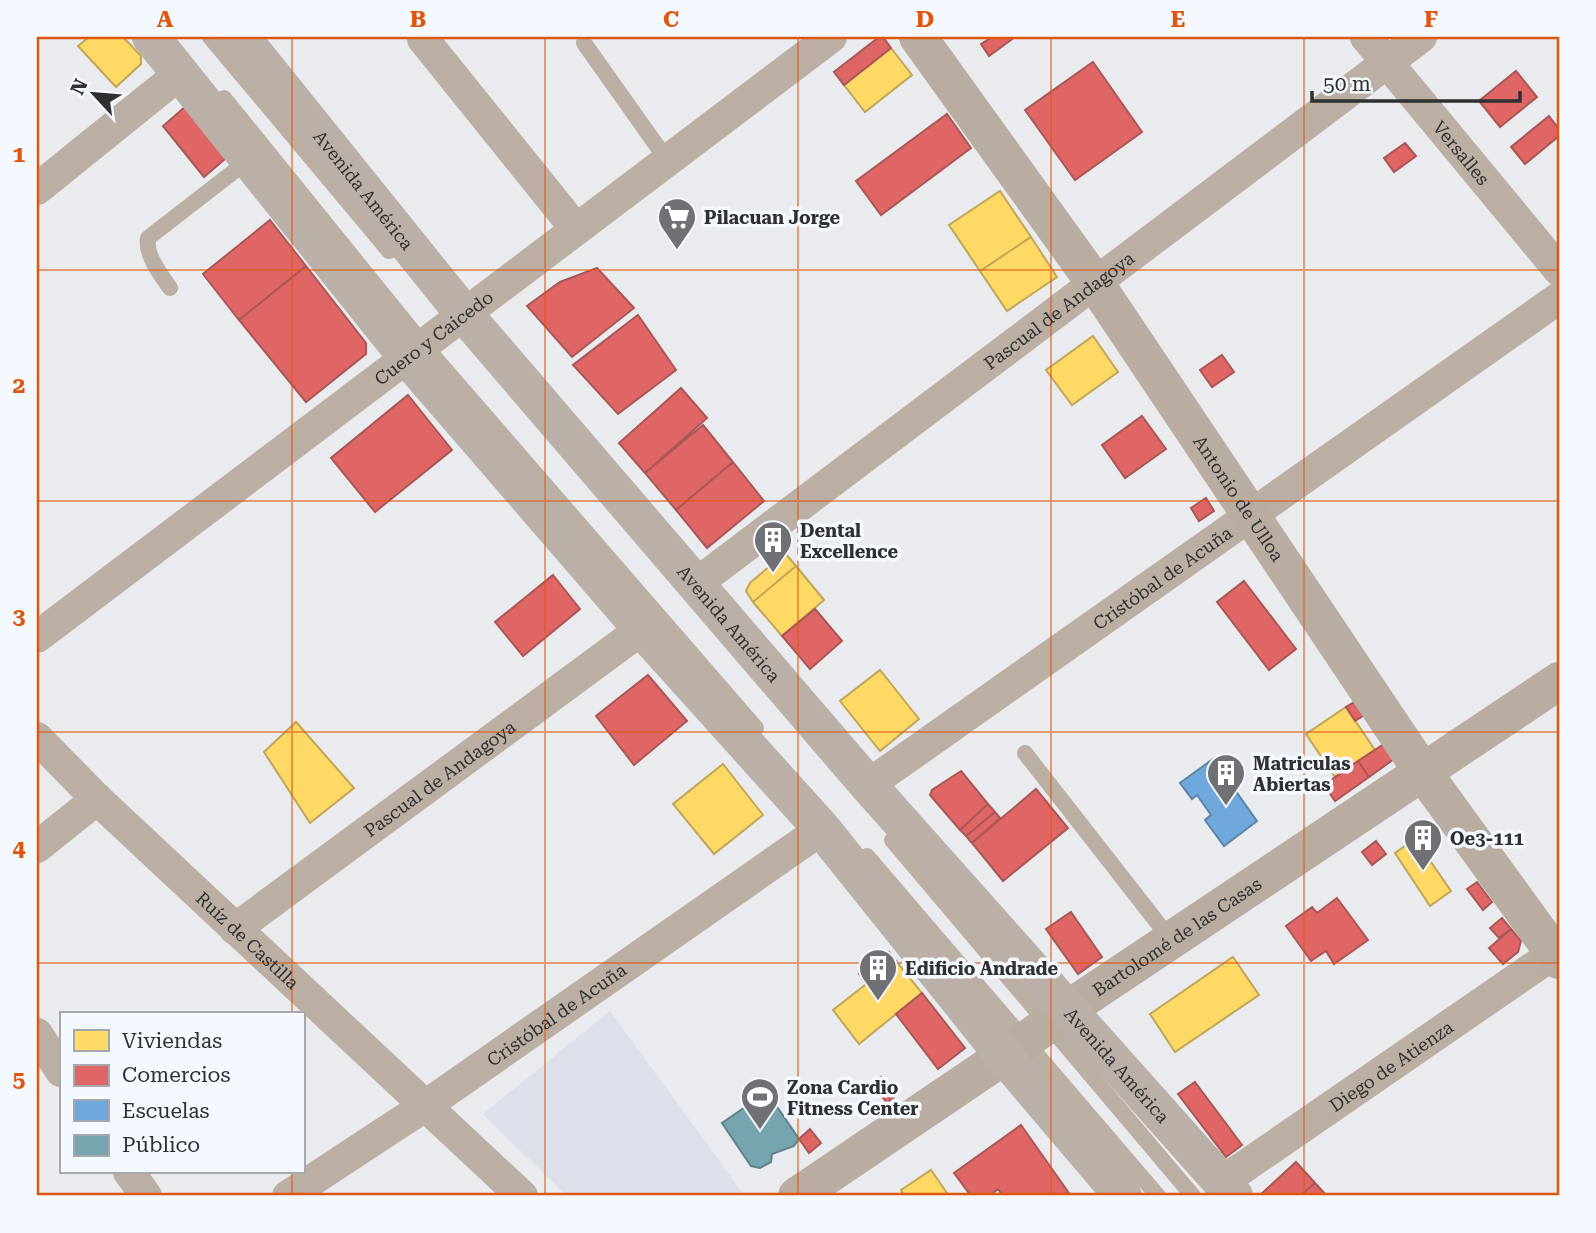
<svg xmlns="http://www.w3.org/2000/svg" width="1596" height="1233" font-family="'Roboto Serif',serif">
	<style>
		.built { fill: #dce0ea }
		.homes { fill: #ffd966; stroke: #c0a656; stroke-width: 2 }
		.shops { fill: #e06666; stroke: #ab5656; stroke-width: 2 }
		.schools { fill: #6fa8dc; stroke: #5c84a9; stroke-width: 2 }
		.public { fill: #76a5af; stroke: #60828a; stroke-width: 2 }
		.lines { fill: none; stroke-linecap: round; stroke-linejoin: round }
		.lane { stroke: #bbafa4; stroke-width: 16 }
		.street { stroke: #bbafa4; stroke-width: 32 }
		.secondary { stroke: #b9ada2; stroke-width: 38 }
		.primary { stroke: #bab0a8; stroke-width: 38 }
		.grid { fill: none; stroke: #df570e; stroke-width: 2; stroke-opacity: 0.55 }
		.labels { text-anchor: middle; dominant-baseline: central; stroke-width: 7; stroke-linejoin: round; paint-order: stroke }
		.street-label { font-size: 18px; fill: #2e3032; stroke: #f4f8ff }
		.poi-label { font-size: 18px; font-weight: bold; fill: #2e3032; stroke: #f4f8ff; text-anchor: start }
		.neatline { fill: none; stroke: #df570e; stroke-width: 2.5 }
		.grid-label { font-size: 23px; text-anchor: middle; font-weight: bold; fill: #df570e }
	</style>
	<rect width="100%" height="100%" fill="#e9ebef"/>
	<path class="built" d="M610,1011L745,1196H567L483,1114Z"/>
	<path class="homes" d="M89,37H123L141,56V64L116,87L78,46Z
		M891,48L912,75L865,112L844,85Z
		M1000,191L1031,237L980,271L949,225Z
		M1031,237L1057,277L1007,311L980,271Z
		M1093,336L1118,372L1072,405L1046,370Z
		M785,553L796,566L753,602L746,591L750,583Z
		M796,566L824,600L782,636L753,602Z
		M880,670L919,719L880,751L840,701Z
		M1346,707L1375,750L1335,777L1306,734Z
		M296,722L354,788L310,823L264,752Z
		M723,764L763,815L714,854L673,804Z
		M1415,839L1451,891L1430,906L1395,853Z
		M1233,957L1259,995L1175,1052L1150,1014Z
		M896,961L922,993L859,1044L833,1010Z
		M931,1170L949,1196H904L901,1190Z"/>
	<path class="shops" d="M879,37H883L891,48L844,85L834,72Z
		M992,37H1015L989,56L981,44Z
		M1093,62L1142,132L1075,180L1025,110Z
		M1516,71L1537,97L1500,127L1479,101Z
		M186,106L226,158L204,177L163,126Z
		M947,114L971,148L881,215L856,181Z
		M1549,116L1559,129V136L1525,164L1511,147Z
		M1405,143L1416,156L1394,172L1384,158Z
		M270,220L306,266L239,320L203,274Z
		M306,266L366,343V354L306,402L239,320Z
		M597,268L634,308L572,357L527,306L560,282Z
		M638,315L676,370L618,414L573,365Z
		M1222,355L1234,372L1212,387L1200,370Z
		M681,388L707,418L645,473L619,443Z
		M408,395L452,450L375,512L331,458Z
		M1142,416L1166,449L1125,478L1102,445Z
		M703,425L733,462L676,510L645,473Z
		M733,462L764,501L707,548L676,510Z
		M1206,498L1214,511L1199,521L1191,508Z
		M553,575L580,609L523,656L495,622Z
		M1244,581L1296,649L1269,670L1217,602Z
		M815,609L842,641L810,669L782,636Z
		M648,675L687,721L634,765L596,716Z
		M1354,702L1363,716L1355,721L1346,707Z
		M1384,744L1394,759L1369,777L1358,761Z
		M1358,761L1369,777L1335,801L1324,785Z
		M961,771L988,804L960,830L930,795L932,790Z
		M1036,789L1068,828L1003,881L972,843Z
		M988,804L995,812L966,836L960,830Z
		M995,812L1000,818L972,843L966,836Z
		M1376,841L1386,854L1372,865L1362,852Z
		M1477,882L1492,902L1483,910L1467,889Z
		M1337,898L1368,940L1334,964L1326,951L1311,961L1286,926L1312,907L1317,913Z
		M1071,912L1102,957L1078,974L1046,929Z
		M1502,918L1511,929L1499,938L1490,928Z
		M1511,929L1521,941L1518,952L1503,964L1489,948Z
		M889,952L896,961L866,984L859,974Z
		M922,993L965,1048L938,1069L896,1014Z
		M881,1077L895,1096L887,1103L872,1084Z
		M1195,1082L1242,1145L1226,1157L1178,1094Z
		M1021,1125L1071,1196H1003L998,1189L989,1196H971L954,1173Z
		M810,1129L821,1143L809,1153L799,1139Z
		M1296,1162L1315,1183L1300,1196H1259Z
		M1315,1183L1327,1196H1300Z"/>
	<path class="schools" d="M1213,759L1257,821L1224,846L1205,820L1211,815L1197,795L1192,799L1180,783Z"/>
	<path class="public" d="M767,1092L799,1139L794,1146L772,1154L771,1162L760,1168L751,1166L722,1123Z"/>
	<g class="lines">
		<path class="lane" d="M210,37L389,251
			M584,43L667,160
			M224,98L423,344L756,728
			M170,288C161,275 145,255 148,238L250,159
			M1025,753L1171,940
			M892,840L1193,1196
			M867,856L1158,1196"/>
		<g class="street">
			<path id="s1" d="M1366,37L1559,270"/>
			<path d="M423,39L576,229"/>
			<path d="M37,189L182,72"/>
			<path id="s2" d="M697,583L1421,37"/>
			<path id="s3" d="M37,637L831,37"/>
			<path id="s4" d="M37,738L97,799L522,1196"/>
			<path id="s5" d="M868,785L1559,298"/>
			<path d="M37,847L97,799"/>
			<path id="s6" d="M235,929L642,629"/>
			<path d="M37,1034L61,1071"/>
			<path d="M129,1172L146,1196"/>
			<path id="s7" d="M1222,1182L1559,950"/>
			<path id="s8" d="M288,1196L425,1106L822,829"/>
		</g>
		<g class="secondary">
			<path id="s9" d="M918,37L1095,283L1422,771L1559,960"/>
			<path id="s10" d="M797,1196L1004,1056L1086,997L1559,681"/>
		</g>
		<g class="primary">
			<path d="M151,37L407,357L642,629L822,829L1004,1056L1123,1196"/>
			<path id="s11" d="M241,37L464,314L868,785L1234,1196"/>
		</g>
	</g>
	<path class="grid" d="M292,37V1014M545,37V1196M798,37V1196M1051,37V1196M1304,37V1196M37,270H1559M37,501H1559M37,732H1559M37,963H1559M292,1172V1196"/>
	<defs>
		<symbol id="supermarket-pin" viewBox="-11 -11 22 30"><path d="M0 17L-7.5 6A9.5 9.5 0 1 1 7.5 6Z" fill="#6f7174" stroke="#f4f8ff"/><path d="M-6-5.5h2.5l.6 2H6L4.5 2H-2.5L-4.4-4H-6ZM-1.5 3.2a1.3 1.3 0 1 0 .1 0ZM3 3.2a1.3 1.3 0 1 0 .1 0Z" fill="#fff"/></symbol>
		<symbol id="building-pin" viewBox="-11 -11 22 30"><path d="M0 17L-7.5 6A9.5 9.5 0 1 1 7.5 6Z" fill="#6f7174" stroke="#f4f8ff"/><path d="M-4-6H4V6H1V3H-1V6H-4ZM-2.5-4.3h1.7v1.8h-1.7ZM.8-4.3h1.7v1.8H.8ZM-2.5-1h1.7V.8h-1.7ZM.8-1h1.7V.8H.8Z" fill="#fff"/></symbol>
		<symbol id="stadium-pin" viewBox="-11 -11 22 30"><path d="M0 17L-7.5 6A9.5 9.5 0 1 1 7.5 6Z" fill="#6f7174" stroke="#f4f8ff"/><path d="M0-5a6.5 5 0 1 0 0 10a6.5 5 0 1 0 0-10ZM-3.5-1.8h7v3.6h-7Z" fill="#fff"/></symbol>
	</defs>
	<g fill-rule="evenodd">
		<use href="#supermarket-pin" x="655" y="195" width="44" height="60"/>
		<use href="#building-pin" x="751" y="518" width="44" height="60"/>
		<use href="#building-pin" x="1204" y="751" width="44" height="60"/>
		<use href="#building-pin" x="1401" y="816" width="44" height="60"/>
		<use href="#building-pin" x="856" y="946" width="44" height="60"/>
		<use href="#stadium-pin" x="738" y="1075" width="44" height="60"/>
	</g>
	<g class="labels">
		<g class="street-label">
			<text stroke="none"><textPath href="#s1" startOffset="150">Versalles</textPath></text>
			<text stroke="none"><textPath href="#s11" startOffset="196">Avenida América</textPath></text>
			<text stroke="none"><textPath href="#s2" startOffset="453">Pascual de Andagoya</textPath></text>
			<text stroke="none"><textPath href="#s3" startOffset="497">Cuero y Caicedo</textPath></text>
			<text stroke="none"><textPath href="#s9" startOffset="562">Antonio de Ulloa</textPath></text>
			<text stroke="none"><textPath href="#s5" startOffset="360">Cristóbal de Acuña</textPath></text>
			<text stroke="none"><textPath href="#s11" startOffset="763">Avenida América</textPath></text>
			<text stroke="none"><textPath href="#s6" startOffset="254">Pascual de Andagoya</textPath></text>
			<text stroke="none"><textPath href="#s10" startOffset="460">Bartolomé de las Casas</textPath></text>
			<text stroke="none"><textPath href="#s4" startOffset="292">Ruíz de Castilla</textPath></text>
			<text stroke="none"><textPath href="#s8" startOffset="324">Cristóbal de Acuña</textPath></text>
			<text stroke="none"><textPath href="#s11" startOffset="1351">Avenida América</textPath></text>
			<text stroke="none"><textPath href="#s7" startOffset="205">Diego de Atienza</textPath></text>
		</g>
		<g class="poi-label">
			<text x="704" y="217">Pilacuan Jorge</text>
			<text x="800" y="530">Dental<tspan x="800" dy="21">Excellence</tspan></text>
			<text x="1253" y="763">Matriculas<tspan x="1253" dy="21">Abiertas</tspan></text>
			<text x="1450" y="838">Oe3-111</text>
			<text x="905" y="968">Edificio Andrade</text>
			<text x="787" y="1087">Zona Cardio<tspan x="787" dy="21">Fitness Center</tspan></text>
		</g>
	</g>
	<rect width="1596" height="1233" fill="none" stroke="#f4f8ff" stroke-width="77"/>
	<rect x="60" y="1012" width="245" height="161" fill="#f4f8ff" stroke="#a5a8ad" stroke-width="2"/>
	<rect x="74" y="1030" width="35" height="21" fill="#ffd966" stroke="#a5a8ad" stroke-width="2"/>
	<text x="122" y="1048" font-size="21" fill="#2e3032">Viviendas</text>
	<rect x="74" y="1065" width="35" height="21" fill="#e06666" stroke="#a5a8ad" stroke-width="2"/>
	<text x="122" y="1082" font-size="21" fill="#2e3032">Comercios</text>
	<rect x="74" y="1100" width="35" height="21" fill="#6fa8dc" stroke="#a5a8ad" stroke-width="2"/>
	<text x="122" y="1118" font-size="21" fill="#2e3032">Escuelas</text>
	<rect x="74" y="1135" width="35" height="21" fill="#76a5af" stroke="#a5a8ad" stroke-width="2"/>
	<text x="122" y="1152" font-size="21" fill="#2e3032">Público</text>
	<g transform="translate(94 94) rotate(296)" stroke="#f4f8ff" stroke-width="5" paint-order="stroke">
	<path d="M0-5L12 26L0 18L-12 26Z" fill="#2e3032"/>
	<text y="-10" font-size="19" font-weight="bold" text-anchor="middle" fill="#2e3032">N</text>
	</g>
	<path d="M1312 91v10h208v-10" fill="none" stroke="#2e3032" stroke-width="3.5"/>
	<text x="1323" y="91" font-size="21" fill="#2e3032" stroke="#f4f8ff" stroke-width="5" paint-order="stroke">50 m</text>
	<rect x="38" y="38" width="1520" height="1156" class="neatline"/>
	<g class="grid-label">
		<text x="165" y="27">A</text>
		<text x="418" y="27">B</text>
		<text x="671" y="27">C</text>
		<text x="925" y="27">D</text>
		<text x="1178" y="27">E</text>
		<text x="1431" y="27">F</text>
		<text x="19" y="162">1</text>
		<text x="19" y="393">2</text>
		<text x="19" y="624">3</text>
		<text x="19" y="856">4</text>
		<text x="19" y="1087">5</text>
	</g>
</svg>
